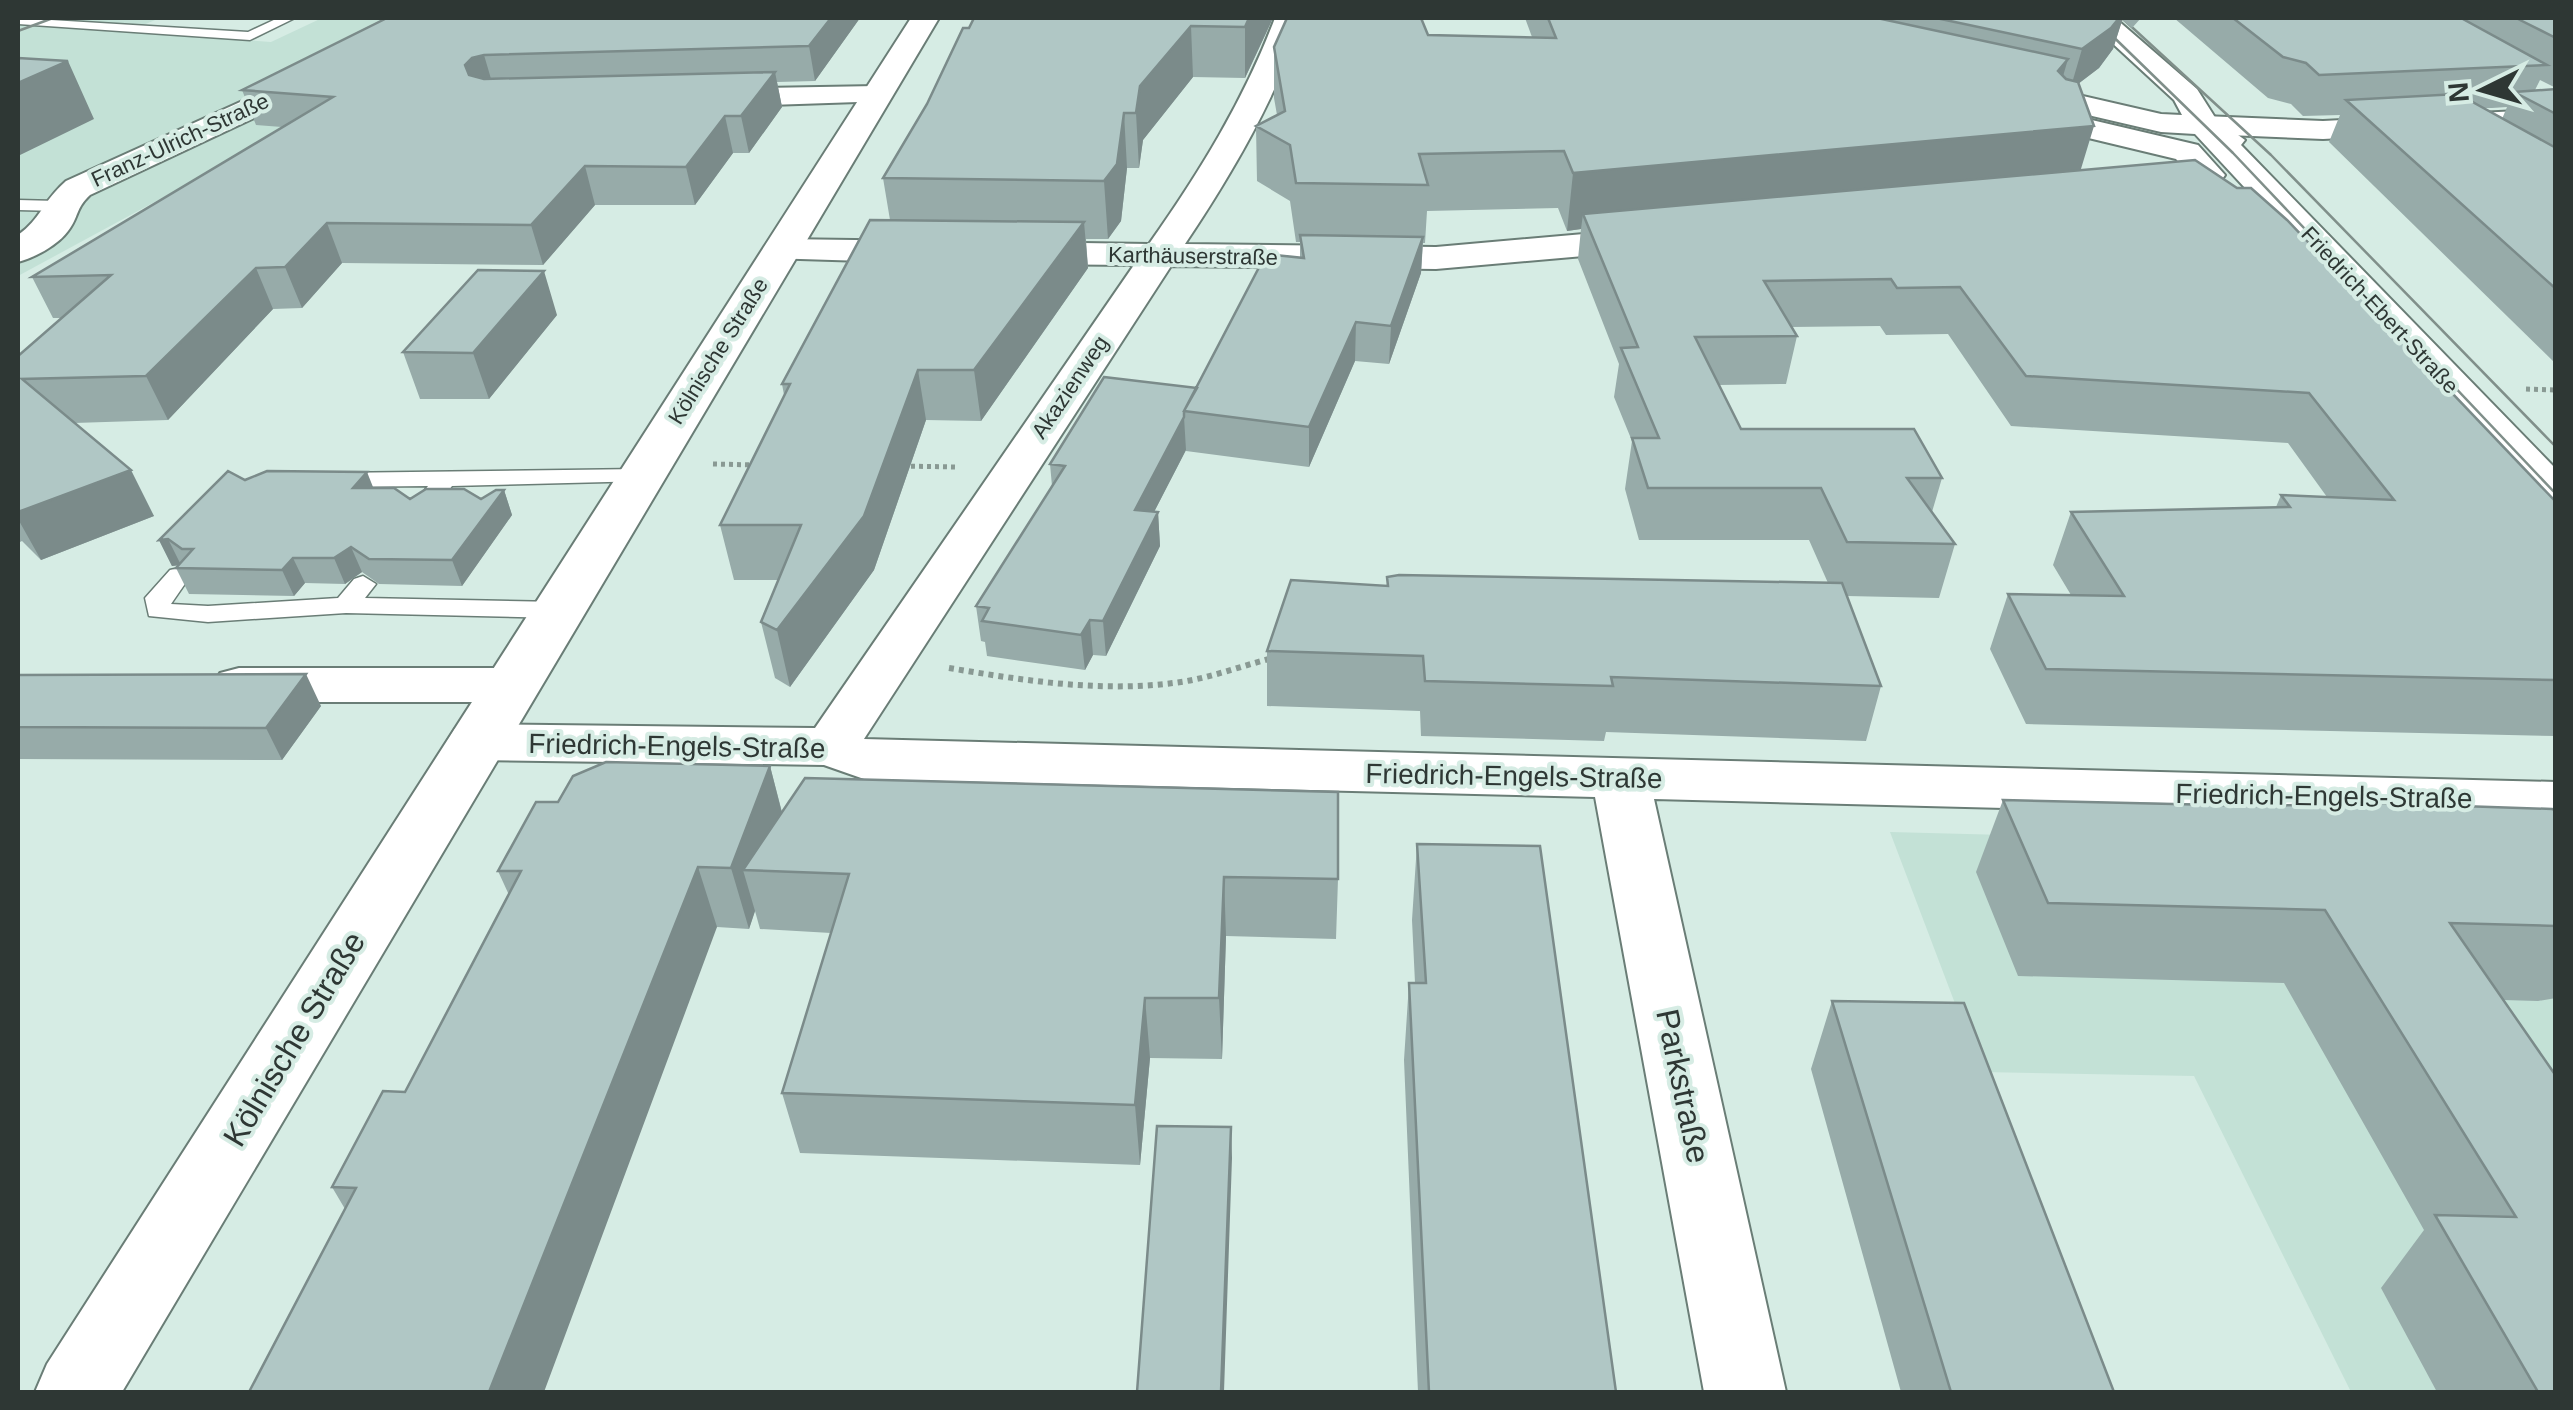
<svg xmlns="http://www.w3.org/2000/svg" width="2573" height="1410" font-family="Arial,sans-serif">
	<style>
		.built { fill: #c3e1d6 }
		.lines { fill: none; stroke-linecap: round; stroke-linejoin: round }
		.lane-casing { stroke: #6a7d76; stroke-width: 3 }
		.street-casing { stroke: #6a7d76; stroke-width: 4 }
		.secondary-casing { stroke: #6a7d76; stroke-width: 4 }
		.path-far1 { stroke: #899993; stroke-width: 5; stroke-dasharray: 4 4; stroke-linecap: butt }
		.path { stroke: #899993; stroke-width: 6; stroke-dasharray: 5 5; stroke-linecap: butt }
		.lane { fill: #fff; fill-rule: evenodd }
		.street { fill: #fff; fill-rule: evenodd }
		.secondary { fill: #fff; fill-rule: evenodd }
		.tram { stroke: #808f8a; stroke-width: 2.5 }
		.wall { fill: #97aba9; fill-rule: evenodd }
		.shaded-wall { fill: #7b8b8a }
		.building { fill: #b0c7c5; stroke: #7b8b8a; stroke-width: 2.5 }
		.labels { text-anchor: middle; dominant-baseline: central; stroke-width: 8; stroke-linejoin: round; paint-order: stroke }
		.far-street-label { font-size: 22px; fill: #2e3734; stroke: #d6ece4 }
		.street-label { font-size: 28px; fill: #2e3734; stroke: #d6ece4 }
		.near-street-label { font-size: 32px; fill: #2e3734; stroke: #d6ece4 }
	</style>
	<rect width="100%" height="100%" fill="#d6ece4"/>
	<path class="built" d="M18,18H160L129,31L271,42L322,18H511L385,77L18,276Z
		M1890,832L2436,846L2555,883V1392H2351L2194,1076L1981,1072Z"/>
	<g class="lines">
		<defs>
			<path id="lane" d="M18,18L248,32L278,18H295L250,40L18,24Z
				M18,200L58,201L67,206L58,211L18,210Z
				M640,469L651,476L648,481L452,486L427,519L419,521L407,514L428,486L333,487L322,480L333,473Z
				M179,568L191,575L171,604L208,606L338,598L354,579L363,576L376,584L365,598L558,602L571,610L558,618L346,613L208,622L149,616L145,598L170,570Z"/>
			<path id="street" d="M398,18H428L401,42L271,110L90,195C75,209 79,217 68,231C58,245 34,258 18,262V235C41,219 42,202 66,181L249,98L381,30Z
				M1275,18H1303C1275,100 1233,172 1185,244L1436,247L1652,228L1665,231L1670,239L1665,247L1652,250L1436,269L1171,266L864,739L2556,782V822L1654,799L1786,1392H1704L1595,797L864,779L824,765L475,760L455,755L447,742L455,729L475,724L815,728L1134,265L1014,264L1001,261L996,253L1001,245L1014,242L1149,244C1200,172 1244,100 1275,18Z
				M877,86L888,89L892,95L888,101L705,107L694,104L690,98L694,92L705,89Z
				M2556,109V127L2323,139L2204,134L2193,132L2188,125L2193,118L2204,116L2323,121Z
				M2062,113L2198,145L2225,175L2220,182H2196L2176,159L2051,129L2046,122L2051,115Z
				M781,239L928,241L941,244L946,252L941,260L928,263L768,258L763,250L768,242Z
				M239,668H511L530,673L538,685L530,697L511,702H239L220,697L212,685L220,673Z"/>
			<path id="secondary" d="M911,18H939L122,1392H35L47,1364Z
				M2085,18H2115L2197,89L2216,119L2245,140L2241,145L2556,469V510L2540,506L2195,134L2161,132L2002,95L1998,89L2002,83L2013,80L2161,114L2182,115L2174,100Z"/>
		</defs>
		<use href="#lane" class="lane-casing"/>
		<use href="#street" class="street-casing"/>
		<use href="#secondary" class="secondary-casing"/>
		<path class="path-far1" d="M2526,389L2556,390
			M713,464L756,465
			M903,466L956,467"/>
		<path class="path" d="M949,668C1027,681 1108,694 1187,681C1215,676 1242,666 1269,659"/>
		<use href="#lane" class="lane"/>
		<use href="#street" class="street"/>
		<use href="#secondary" class="secondary"/>
		<path class="tram" d="M2094,18L2233,153L2556,494
			M2122,18L2271,155L2556,447
			M18,31L53,18"/>
	</g>
	<path class="wall" d="M387,18H860L815,81L777,82L782,107L749,153H733L695,205H595L543,265L342,263L302,308L273,309L168,420L74,423L154,516L41,560L22,541L18,543V356L61,318H53L32,277L282,127L256,125L242,90Z
		M1273,18L1245,78L1193,77L1143,140L1139,168H1127L1121,221L1108,239H1086L1088,268L981,421L926,420L874,570L790,687L775,678L761,622L778,580H734L720,525L784,395L782,384L890,220L883,178L927,104L963,28Z
		M1525,18H2141L2132,28L2122,20L2113,49L2099,68L2078,84L2081,170L2556,502V736L2026,724L1990,649L2008,594L2071,595L2053,565L2071,512L2276,507L2281,495L2327,497L2288,443L2011,426L1948,334L1886,335L1880,326L1791,327L1797,336L1786,384L1719,385L1741,429L1942,478L1932,512L1955,544L1939,598L1847,596L1881,686L1866,741L1606,732L1604,741L1421,736L1420,711L1267,706V651L1387,586V577L1828,583L1809,540H1639L1625,489L1632,441L1614,397L1619,364L1578,259L1581,229L1567,231L1558,208L1427,211L1425,243H1423L1421,273L1389,364L1355,361L1309,467L1186,451V450L1154,512H1158L1160,546L1106,656L1093,655L1085,670L987,656L985,642L981,641L976,606L1052,486L1050,464L1197,388L1300,257V242H1296L1290,201L1257,181L1256,126L1277,115L1274,98V47L1428,35L1532,37Z
		M2174,18H2556V88L2540,80L2535,90L2556,89V364L2329,142L2340,115L2303,116L2291,104L2268,98ZM2507,107L2502,119L2483,108H2492Z
		M557,315L489,399H420L403,352Z
		M245,480L374,488L410,499H481L504,490L512,515L462,586L379,584L362,572L345,584L305,583L294,596L189,594L176,568L179,565L172,566L159,540Z
		M18,675L321,706L282,760L18,759Z
		M770,766L782,812L1338,879L1336,939L1226,936L1222,1059L1150,1058L1140,1165L800,1153L782,1093L831,933L760,929L755,911L749,929L717,927L345,1209L332,1187L405,1092L509,895L498,871L558,802Z
		M2003,800L2556,810V998L2538,1001L2503,1000L2556,1392H2437L2381,1288L2424,1230L2284,983L2018,976L1976,872Z
		M1417,844L1616,1392H1418L1404,1060L1409,983H1415L1412,920Z
		M1832,1001L2114,1392H1901L1811,1069Z"/>
	<path class="shaded-wall" d="M831,18H860L815,81L809,46Z
		M1249,18H1273L1245,78V27Z
		M2119,18H2123L2113,49L2099,68L2070,90L2082,49Z
		M1191,26L1193,77L1143,140L1139,168L1136,113L1140,86Z
		M484,55L494,89L476,100L465,65L472,58Z
		M2068,59L2053,111L2058,71Z
		M68,61L94,119L18,156V83Z
		M775,72L782,107L749,153L741,116Z
		M1124,113L1127,168L1121,221L1108,239L1104,181Z
		M725,116L733,153L695,205L686,167Z
		M2094,126L2077,182L1583,214L1581,229L1567,231L1573,173Z
		M585,166L595,205L543,265L531,225Z
		M1084,222L1088,268L981,421L974,370Z
		M327,223L342,263L302,308L285,267Z
		M1423,237L1421,273L1389,364L1391,326Z
		M256,268L273,309L168,420L146,376Z
		M544,271L557,315L489,399L473,353Z
		M1356,322L1355,361L1309,467V427Z
		M918,370L926,420L874,570L790,687L777,630Z
		M1184,417L1186,450L1138,543L1135,510Z
		M131,470L154,516L41,560L18,519V512Z
		M367,472L377,497L353,488Z
		M504,490L512,515L462,586L452,560Z
		M1158,512L1160,546L1106,656L1103,621Z
		M168,539L181,565L172,566L159,540Z
		M351,547L362,572L345,584L334,558Z
		M293,558L305,583L294,596L282,570Z
		M1090,620L1093,655L1085,670L1081,635Z
		M306,674L321,706L282,760L266,728Z
		M770,766L785,825L743,870L755,911L749,929L731,868Z
		M698,867L717,927L544,1392H489Z
		M1224,877L1226,936L1222,1059L1219,998Z
		M1145,998L1150,1058L1140,1165L1135,1105Z
		M1231,1127L1232,1158L1224,1392H1221Z"/>
	<path class="building" d="M387,18H831L809,46L484,55L472,58L465,65L469,75L484,79L775,72L741,116H725L686,167L585,166L531,225L327,223L285,267L256,268L146,376L22,379L131,470L18,512V356L111,275L32,277L333,97L242,90Z
		M974,18H1249L1245,27L1191,26L1140,86L1136,113H1124L1117,164L1104,181L883,178L927,104L963,28H969Z
		M1287,18H1421L1428,35L1556,38L1548,18H1877L2068,59L2058,71L2066,79L2078,82L2094,126L1573,173L1564,151L1419,154L1428,185L1296,183L1290,145L1256,126L1285,111L1274,47Z
		M1936,18H2119L2111,28L2082,49Z
		M2233,18H2461L2547,65L2319,75L2306,63L2283,57Z
		M2516,18H2556V38Z
		M18,58L68,61L18,83Z
		M2556,89V114L2514,92Z
		M2458,94L2556,148V289L2346,100Z
		M2195,160L2237,188H2251L2287,220L2556,502V680L2046,669L2008,594L2124,596L2071,512L2290,507L2281,495L2394,500L2309,393L2026,376L1960,287L1897,288L1891,279L1764,281L1797,336L1695,337L1741,429H1914L1942,478H1907L1955,544L1847,542L1821,488H1648L1632,438H1659L1621,348L1638,347L1583,214Z
		M870,220L1084,222L974,370H918L864,516L777,630L761,622L801,525H720L790,384H782Z
		M1300,235L1423,237L1391,326L1356,322L1309,427L1184,411L1266,254L1304,258Z
		M478,270L544,271L473,353L403,352Z
		M1104,377L1197,388L1184,411V417L1135,510L1158,512L1103,621L1090,620L1081,635L982,621L989,608L976,606L1065,466L1050,464Z
		M228,471L245,480L267,471L367,472L353,488H394L410,499L426,489H464L481,499L496,490H504L452,560L369,559L351,547L334,558H293L282,570L176,568L193,549H182L168,539L159,540Z
		M1399,575L1842,583L1881,686L1611,677L1613,686L1425,681L1423,656L1267,651L1291,580L1388,586L1387,577Z
		M306,674L266,728L18,727V675Z
		M606,762L770,766L731,868L698,867L489,1392H249L356,1188L332,1187L383,1091L405,1092L521,871H498L536,802H558L573,776Z
		M805,778L1338,792V879L1224,877L1219,998H1145L1135,1105L782,1093L849,874L743,870Z
		M2003,800L2260,806L2373,803L2552,809L2556,810V926L2450,923L2556,1076V1392H2538L2435,1215L2516,1217L2325,910L2048,903Z
		M1417,844L1540,846L1616,1392H1429L1409,983H1426Z
		M1832,1001L1964,1003L2114,1392H1951Z
		M1157,1126L1231,1127L1221,1392H1137Z"/>
	<g class="labels">
		<g class="far-street-label">
			<text transform="translate(180 140) rotate(-25)">Franz-Ulrich-Straße</text>
			<text transform="translate(1193 256) rotate(1)">Karthäuserstraße</text>
			<text transform="translate(2380 310) rotate(47)">Friedrich-Ebert-Straße</text>
			<text transform="translate(718 351) rotate(-58)">Kölnische Straße</text>
			<text transform="translate(1070 387) rotate(-56)">Akazienweg</text>
		</g>
		<g class="street-label">
			<text transform="translate(677 746) rotate(1)">Friedrich-Engels-Straße</text>
			<text transform="translate(1514 776) rotate(1)">Friedrich-Engels-Straße</text>
			<text transform="translate(2324 796) rotate(1)">Friedrich-Engels-Straße</text>
		</g>
		<g class="near-street-label">
			<text transform="translate(294 1039) rotate(-59)">Kölnische Straße</text>
			<text transform="translate(1683 1086) rotate(78)">Parkstraße</text>
		</g>
	</g>
	<rect width="2573" height="1410" fill="none" stroke="#2e3734" stroke-width="40"/>
	<g transform="translate(2483 90) rotate(265)" stroke="#d6ece4" stroke-width="8" paint-order="stroke">
	<path d="M0-8L18 38L0 25L-18 38Z" fill="#2e3734"/>
	<text y="-15" font-size="28" font-weight="bold" text-anchor="middle" fill="#2e3734">N</text>
	</g>
</svg>
